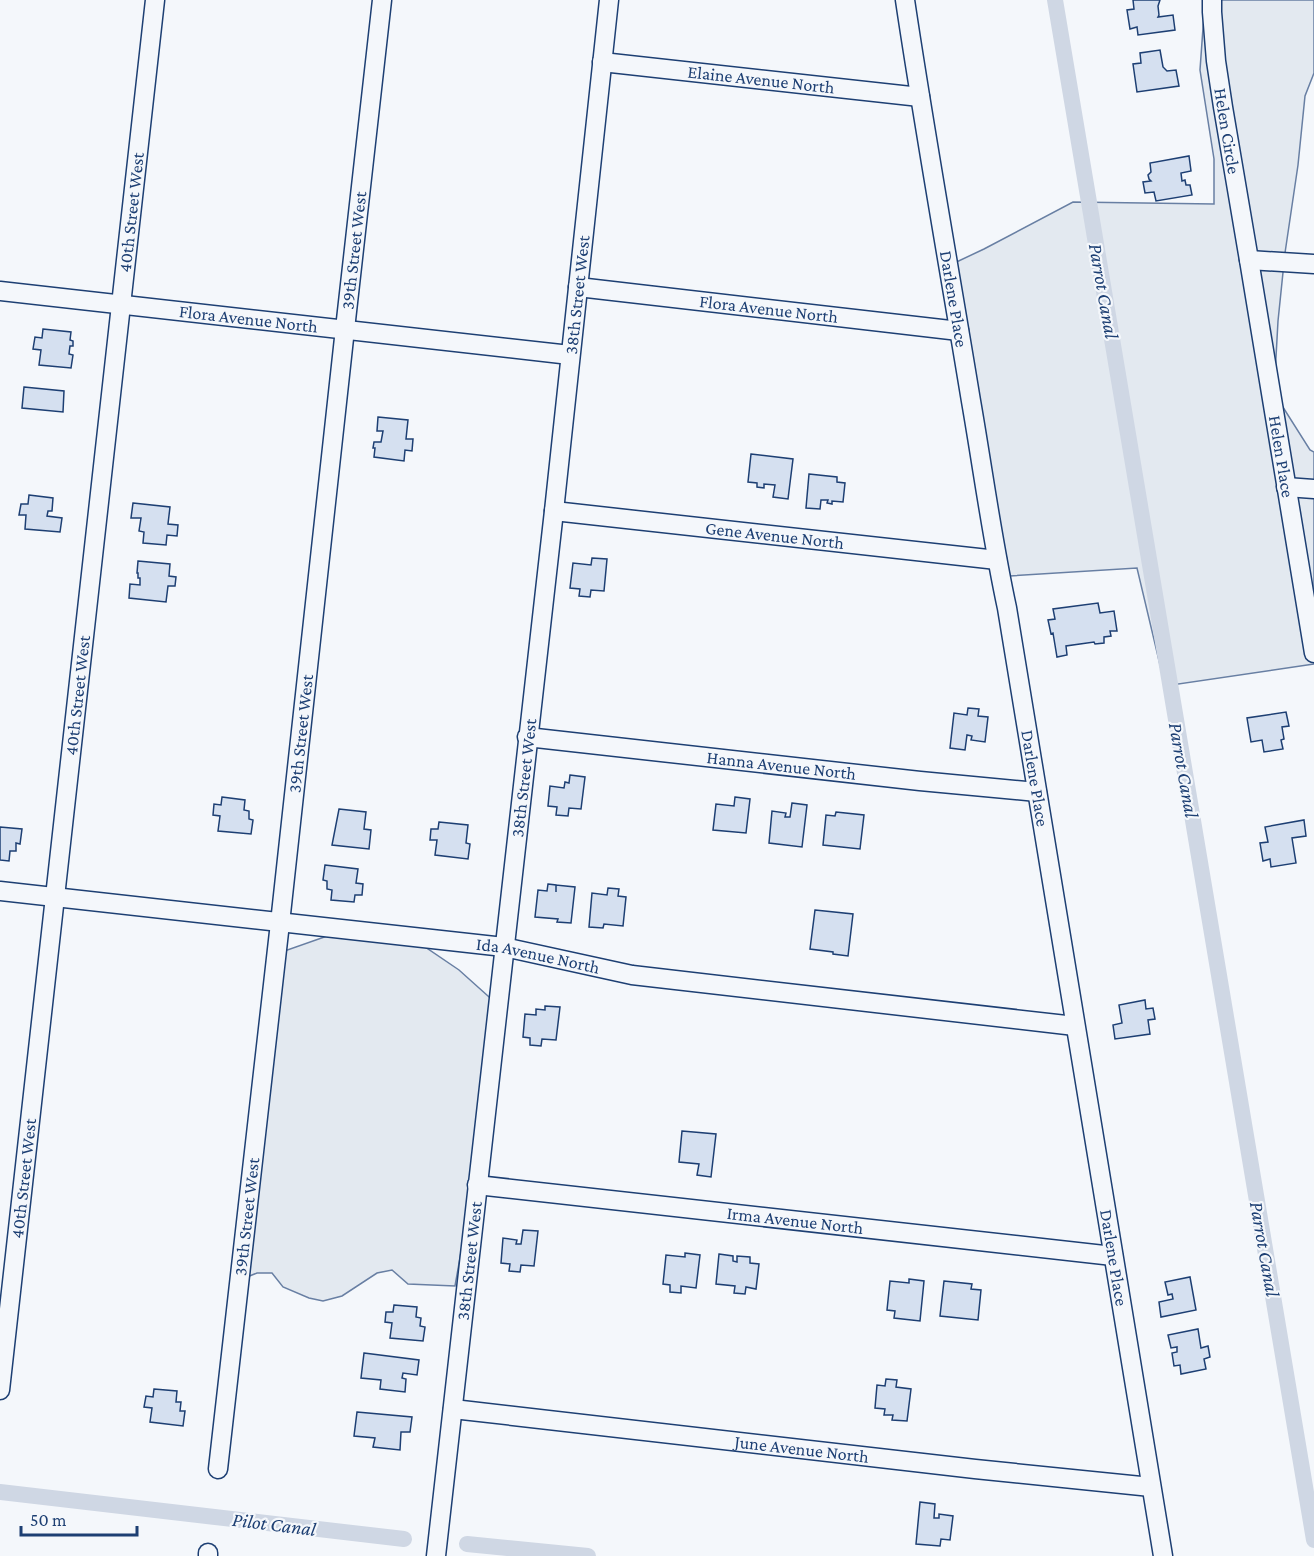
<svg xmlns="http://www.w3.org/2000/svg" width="1314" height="1556" font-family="'Crimson Pro',serif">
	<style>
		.green { fill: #e3e9f0; stroke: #687fa3; stroke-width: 1.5 }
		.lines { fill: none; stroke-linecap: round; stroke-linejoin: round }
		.canal { stroke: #cfd7e4; stroke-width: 16 }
		.building { fill: #d5e0f0; stroke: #1d3f73; stroke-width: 1.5 }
		.minor-casing { stroke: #1d3f73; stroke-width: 21 }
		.minor { stroke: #f4f7fb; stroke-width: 18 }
		.labels { text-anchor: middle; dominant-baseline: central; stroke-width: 4.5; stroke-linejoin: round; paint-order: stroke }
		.street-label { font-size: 18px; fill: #1d3f73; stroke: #f4f7fb }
		.water-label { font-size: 20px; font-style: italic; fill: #1d3f73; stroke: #f4f7fb }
	</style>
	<rect width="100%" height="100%" fill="#f4f7fb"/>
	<path class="green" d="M1205,0H1314V73L1305,96L1298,165L1285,253L1278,321L1274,393L1310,450L1314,452V664L1165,686L1137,568L1010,576L948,266L984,249L1073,202L1214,204V159L1200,70Z
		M330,935H388L425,947L459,970L498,1005L475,1173L455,1286L408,1284L392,1270L377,1273L342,1296L323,1301L309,1298L283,1287L272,1273H257L242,1279L273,955Z"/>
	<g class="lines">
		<path class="canal" d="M1055,0L1314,1540
			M0,1492L404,1539
			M467,1544L588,1556"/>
	</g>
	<path class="building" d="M1133,0H1160L1158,6L1159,15L1158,17L1173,15L1175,30L1138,35L1137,27L1130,29L1127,10L1134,9Z
		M1160,50L1163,67L1167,71L1176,70L1179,86L1137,92L1133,64L1141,63L1140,53Z
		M1189,156L1191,171L1181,173L1182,181L1185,180L1186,185H1190L1192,195L1156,201L1154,192L1145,193L1143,182L1151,181L1149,179L1148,175L1151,172L1150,163Z
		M43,329L71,332L70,340L73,341V346H70L69,354L73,355L71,368L39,365L41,350L33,349L35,337L42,338Z
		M24,387L64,391L63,412L22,408Z
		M378,417L408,420L406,439H413L412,451L405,450L404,461L374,457L375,448H373L374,442H381L383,431H377Z
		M751,454L793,459L788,499L773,497L775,485L764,484V488L757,487V483L748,482Z
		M809,474L837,477V482L845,483L843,502L832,501V504L827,503L828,500H821L820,509L806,508Z
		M29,495L53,498L52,511H48L47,516L62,518L60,532L25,529L26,515H19L21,504H28Z
		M133,503L170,507L168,524L178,525L177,536L167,535L166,545L143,543L144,532L139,531L141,518H131Z
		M592,558L607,559L604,591L591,590L590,597L579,596L580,589L570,588L573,563L591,565Z
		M138,561L170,564L169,576L176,577L175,586H168L166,602L129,598L130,584L140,585V578H138V573H137Z
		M1098,603L1100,613L1114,611L1117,631H1110L1111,636L1104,637V643L1095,644L1094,642L1066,646L1067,655L1057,657L1053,633L1051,634L1048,620L1055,619L1053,609Z
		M968,708L979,709L978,716L988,717L985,742L971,740L972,736L967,735L965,750L950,748L954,713L967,715Z
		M1286,712L1289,726L1282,727L1284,739L1281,740L1283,749L1264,752L1262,740L1251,742L1247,718Z
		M570,775L585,777L581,809L569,808L568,816L556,815L557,807L548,806L550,786L564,788L565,782L569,783Z
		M222,797L245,800L244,810L249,811V819L253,820L251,834L218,831L220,816L213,815L214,804L221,805Z
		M735,797L750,799L746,833L713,830L716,804L734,806Z
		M792,803L807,805L802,847L769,843L772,811L786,813L785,817H790Z
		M339,809L366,812L364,829L371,830L369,849L332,845Z
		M836,812L864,815L860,849L823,845L826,815L835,816Z
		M1304,820L1306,836L1292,838L1296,863L1271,867L1270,859L1263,861L1260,843L1268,842L1265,827Z
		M439,822L468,825L466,843L470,844L468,859L435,855L437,840H430L431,829H438Z
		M0,827L22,829L20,844L16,843V851H10L9,861L0,860Z
		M325,865L358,869L356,883L363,884L362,895H355L354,902L331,900L332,890L327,889V881L323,880Z
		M548,884L556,885V892V885L575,887L571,923L557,922L558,919L535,917L538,890L547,891Z
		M608,888L619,889L618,896L626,897L623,926L604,924L603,928L589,927L592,893L607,895Z
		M815,910L853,914L848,956L833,954V952L810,949Z
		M1145,1000L1146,1009L1153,1008L1155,1019L1148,1020L1150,1034L1115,1039L1113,1025L1122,1023L1119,1005Z
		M545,1006L560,1007L556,1040L542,1039L541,1046L530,1045V1038L523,1037L525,1014L536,1015V1009L545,1010Z
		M682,1131L716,1134L711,1177L697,1175L699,1164L679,1162Z
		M523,1230L538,1231L534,1266L521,1265L520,1272L509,1271L510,1264L501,1263L503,1238L517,1240L516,1244H521Z
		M685,1253L700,1255L696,1288L681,1286V1293L670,1292V1285L663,1284L666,1255L685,1257Z
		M719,1254L733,1256V1261L737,1262V1256L750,1257V1263L759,1264L756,1289L746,1287L745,1294L734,1293L735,1286L716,1284Z
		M1190,1277L1196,1310L1161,1317L1159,1302L1173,1299L1172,1294L1168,1295L1165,1282Z
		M909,1279L924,1281L920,1321L894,1318L895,1311L887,1310L890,1281L909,1283Z
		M944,1281L972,1284L971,1289L981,1290L978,1320L940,1316Z
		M394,1305L417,1307L416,1317L421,1318L420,1326L425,1327L423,1341L390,1338L392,1323L385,1322L386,1312H393Z
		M1198,1329L1201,1348L1208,1346L1210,1357L1204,1359L1206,1369L1181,1374L1180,1365L1174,1366L1172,1353L1177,1352V1347L1171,1348L1168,1335Z
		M364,1353L419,1360L417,1375L403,1373L402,1378L406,1379L405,1392L380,1389L381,1380L361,1378Z
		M886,1379L897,1380L896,1387L911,1389L907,1421L892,1420L893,1415H884L885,1409L875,1408L877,1385L885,1386Z
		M154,1389L177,1391L176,1402H181L180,1411H185L183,1426L150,1422L152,1408L144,1407L146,1396L153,1397Z
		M357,1412L412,1417L410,1432H401L400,1450L373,1447L375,1438L354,1436Z
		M920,1502L935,1504L934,1518H939V1514L953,1516L950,1540L941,1539L940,1546L916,1544Z"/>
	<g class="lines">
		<defs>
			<g id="minor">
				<path id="s1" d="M905,0C925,134 949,267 971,401C983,470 992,539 1007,608L1163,1556"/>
				<path id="s2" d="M1212,0V12L1216,61L1223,107L1249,260L1314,653"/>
				<path id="s3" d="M602,62L920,97"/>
				<path d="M1249,260L1314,264"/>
				<path id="s4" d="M578,287L959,331"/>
				<path id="s5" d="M0,291L570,355"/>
				<path d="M1286,487L1314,489"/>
				<path id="s6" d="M554,511L997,560"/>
				<path id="s7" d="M527,737L920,781L1037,792"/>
				<path id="s8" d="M0,891L504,947L632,975L1075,1026"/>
				<path id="s9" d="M477,1185L1113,1256"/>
				<path id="s10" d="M0,1390L155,0"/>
				<path id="s11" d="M453,1409L975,1469L1151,1487"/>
				<path id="s12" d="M218,1469L280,923L345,329L382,0"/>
				<path d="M208,1556V1553"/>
				<path id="s13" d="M436,1556L554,511L609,0"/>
			</g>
		</defs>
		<use href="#minor" class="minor-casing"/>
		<use href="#minor" class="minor"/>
	</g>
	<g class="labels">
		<g class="street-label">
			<text stroke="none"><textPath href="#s3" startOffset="160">Elaine Avenue North</textPath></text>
			<text stroke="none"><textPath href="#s2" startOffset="132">Helen Circle</textPath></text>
			<text stroke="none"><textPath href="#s10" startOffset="1185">40th Street West</textPath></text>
			<text stroke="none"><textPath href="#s12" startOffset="1226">39th Street West</textPath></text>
			<text stroke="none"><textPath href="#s13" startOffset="1269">38th Street West</textPath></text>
			<text stroke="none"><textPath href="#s1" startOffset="303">Darlene Place</textPath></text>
			<text stroke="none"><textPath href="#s4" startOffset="192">Flora Avenue North</textPath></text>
			<text stroke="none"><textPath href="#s5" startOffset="250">Flora Avenue North</textPath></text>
			<text stroke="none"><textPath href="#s2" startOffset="462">Helen Place</textPath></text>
			<text stroke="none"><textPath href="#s6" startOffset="222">Gene Avenue North</textPath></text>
			<text stroke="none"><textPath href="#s10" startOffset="699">40th Street West</textPath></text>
			<text stroke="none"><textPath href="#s12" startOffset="740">39th Street West</textPath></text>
			<text stroke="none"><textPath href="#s7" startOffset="256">Hanna Avenue North</textPath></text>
			<text stroke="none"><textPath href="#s13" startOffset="783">38th Street West</textPath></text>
			<text stroke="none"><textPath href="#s1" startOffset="789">Darlene Place</textPath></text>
			<text stroke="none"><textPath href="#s8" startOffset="542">Ida Avenue North</textPath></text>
			<text stroke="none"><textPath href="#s10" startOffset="213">40th Street West</textPath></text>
			<text stroke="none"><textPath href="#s12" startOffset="254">39th Street West</textPath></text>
			<text stroke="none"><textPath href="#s9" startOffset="320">Irma Avenue North</textPath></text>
			<text stroke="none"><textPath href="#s1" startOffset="1275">Darlene Place</textPath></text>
			<text stroke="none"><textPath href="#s13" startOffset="297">38th Street West</textPath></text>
			<text stroke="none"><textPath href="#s11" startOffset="351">June Avenue North</textPath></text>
		</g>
		<g class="water-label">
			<text transform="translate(1104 291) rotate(80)">Parrot Canal</text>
			<text transform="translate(1184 770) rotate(80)">Parrot Canal</text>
			<text transform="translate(1265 1249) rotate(80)">Parrot Canal</text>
			<text transform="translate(274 1524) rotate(7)">Pilot Canal</text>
		</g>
	</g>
	<path d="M21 1526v9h116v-9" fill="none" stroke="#1d3f73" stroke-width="3"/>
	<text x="30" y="1526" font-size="18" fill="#1d3f73" stroke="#f4f7fb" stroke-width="4.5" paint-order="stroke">50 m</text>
</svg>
